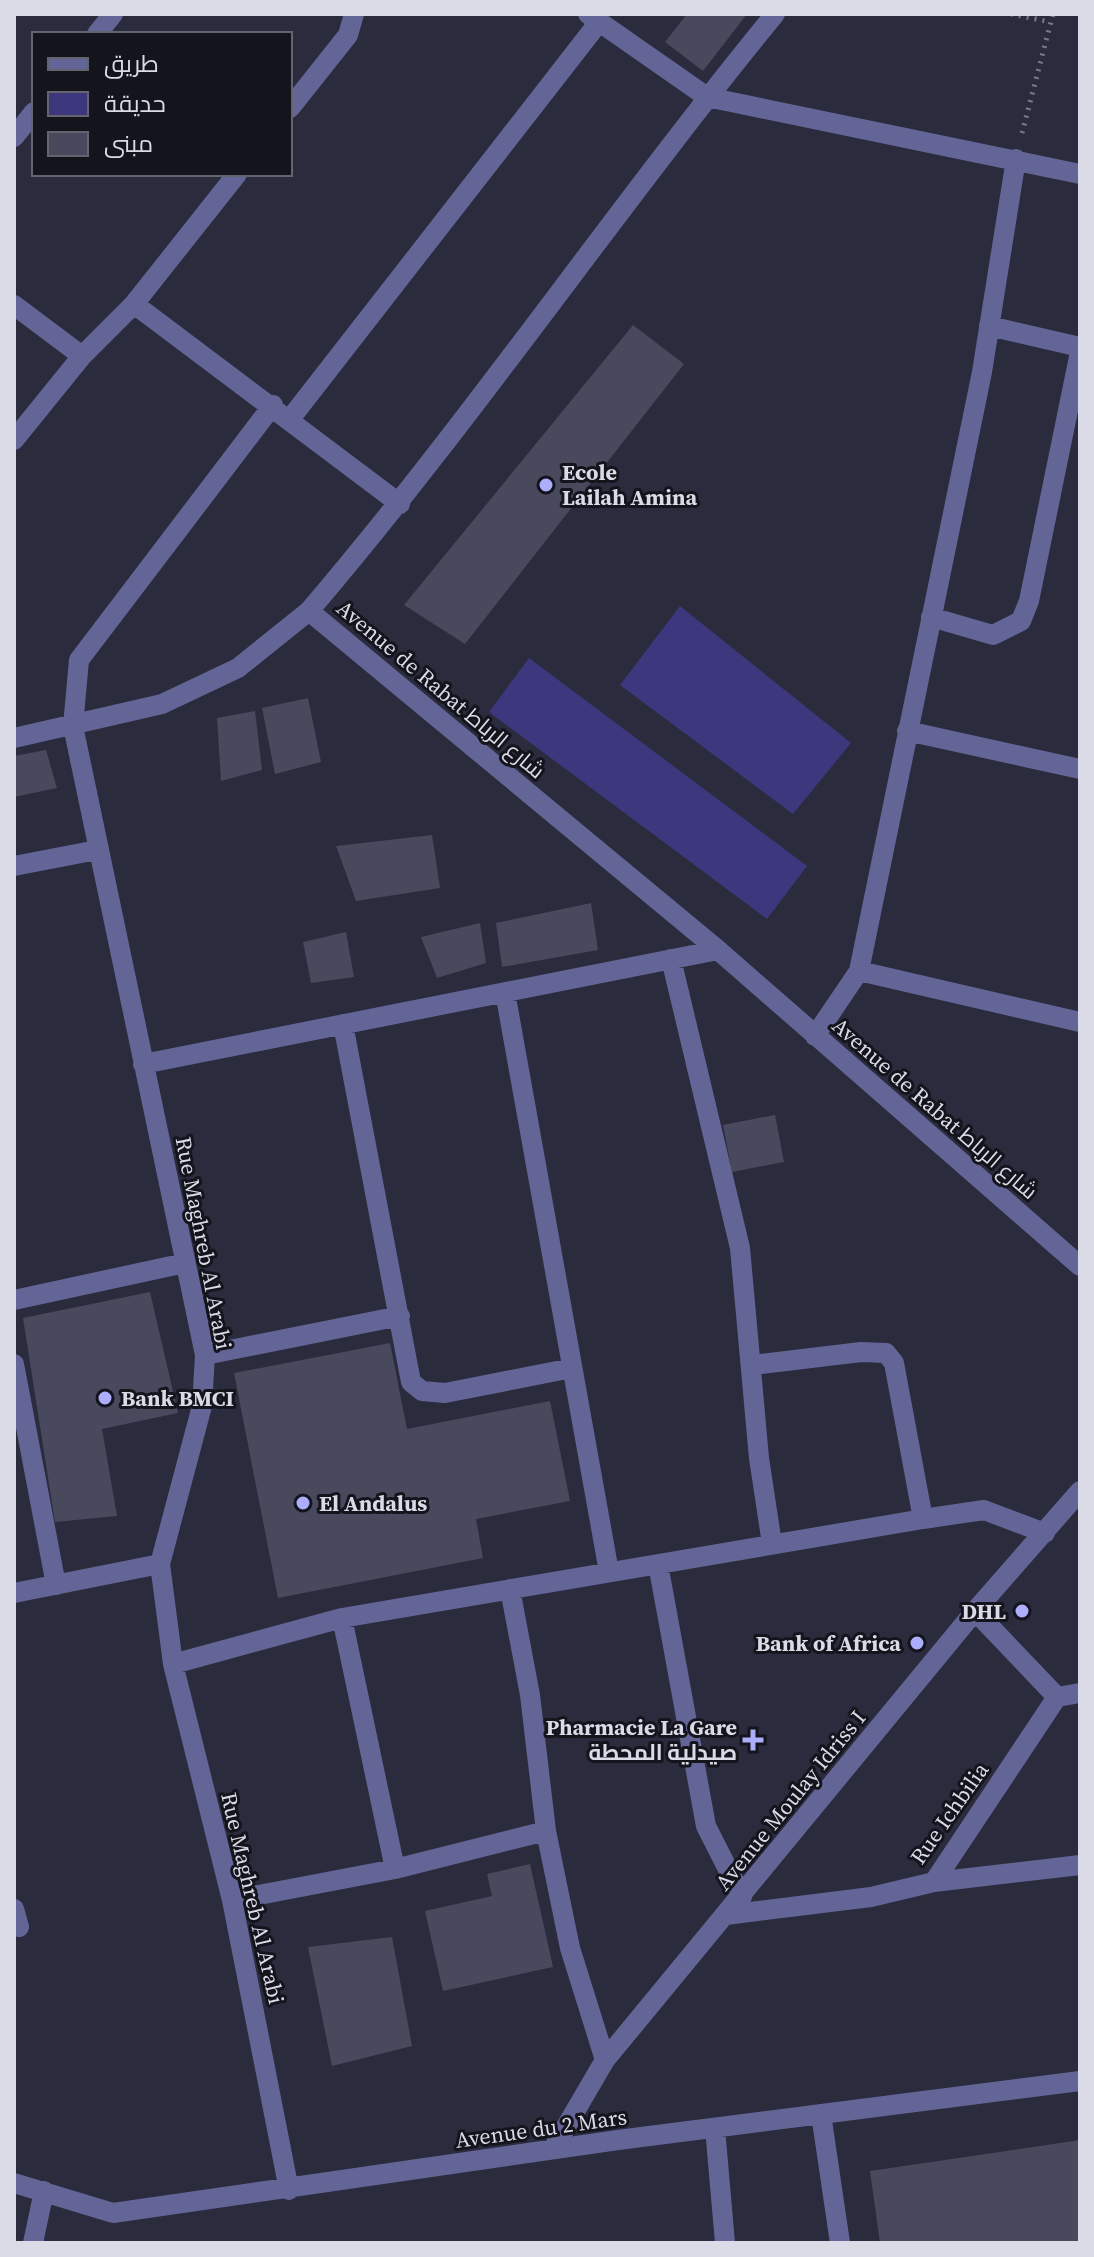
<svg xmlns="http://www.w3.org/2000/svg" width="1094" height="2257" font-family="'Source Serif 4',Cairo,serif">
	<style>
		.green { fill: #3d377d }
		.building { fill: #48495d }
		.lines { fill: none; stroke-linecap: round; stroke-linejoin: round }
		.path { stroke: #787988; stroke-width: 5; stroke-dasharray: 2 6; stroke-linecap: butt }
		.minor { stroke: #646597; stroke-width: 20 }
		.poi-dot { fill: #adaefb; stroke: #14141d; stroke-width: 3 }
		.labels { text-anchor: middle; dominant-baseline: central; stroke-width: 6; stroke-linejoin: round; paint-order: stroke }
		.poi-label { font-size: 22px; font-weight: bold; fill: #dadbe7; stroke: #14141d; text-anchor: start }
		.street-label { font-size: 22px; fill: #dadbe7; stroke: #14141d }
	</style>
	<rect width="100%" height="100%" fill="#2a2b3d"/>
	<path class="green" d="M680,606L851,743L793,814L620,685Z
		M529,658L807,866L767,919L489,712Z"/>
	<path class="building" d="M687,14H747L703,71L665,42Z
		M633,325L684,364L465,644L404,605Z
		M308,698L321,762L275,774L262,708Z
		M255,711L262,770L221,781L217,718Z
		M46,750L57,788L14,797V756Z
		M432,835L440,888L356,901L336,846Z
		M591,903L598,950L502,967L496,923Z
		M480,923L486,963L437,978L421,937Z
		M346,932L354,977L311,983L303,942Z
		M775,1115L784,1162L732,1172L723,1125Z
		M150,1292L178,1413L102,1429L117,1516L55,1522L23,1318Z
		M390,1343L407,1429L550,1401L570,1501L476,1519L483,1558L278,1598L234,1373Z
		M530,1864L553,1967L443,1991L425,1911L492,1896L487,1874Z
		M392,1937L412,2046L332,2066L308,1947Z
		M1080,2140V2243H880L870,2171Z"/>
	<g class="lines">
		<path class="path" d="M1011,14L1050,22
			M1022,133L1053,14"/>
		<path class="minor" d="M588,14L707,97L1080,174
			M775,14C615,209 473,419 309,611L718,950L1080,1266
			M97,34L113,14
			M290,108L348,35L354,14
			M14,137L34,112
			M134,304L237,174
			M14,305L82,356L134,304L400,504
			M989,326L1080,347
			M273,405L79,660L73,726L205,1355L202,1406L160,1564L173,1664L232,1900L289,2190
			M290,419L599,22
			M14,440L82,356
			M931,617L993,635L1021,621L1029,601L1080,352
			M907,731L1080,769
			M14,738L162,704L238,668L309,611
			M14,866L97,850
			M671,959L740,1248L759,1458L772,1544
			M859,971L1080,1022
			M505,992L609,1572
			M343,1024L411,1382L422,1391L445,1393L572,1368
			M815,1036L859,971L982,372L1016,159
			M143,1064L718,950
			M14,1300L185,1263
			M205,1355L400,1316
			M14,1364L56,1585
			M753,1365L861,1352L886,1353L894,1363L923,1519
			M658,1564L706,1826L742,1897
			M510,1589L530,1695L546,1831L570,1948L605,2060
			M14,1593L160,1564
			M975,1611L1057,1697
			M342,1618L395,1869
			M173,1664L342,1618L923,1519L984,1510L1045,1533
			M934,1882L1080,1865
			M232,1900L395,1869L546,1831
			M14,1909L19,1927
			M726,1915L871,1897L934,1882L1057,1697L1080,1693
			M821,2114L840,2243
			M715,2128L725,2243
			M553,2149L605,2060L975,1611L1080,1491
			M14,2183L113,2213L618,2140L1080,2081
			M33,2243L44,2191"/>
	</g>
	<g class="poi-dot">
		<circle cx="546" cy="485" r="8"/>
		<circle cx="105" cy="1398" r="8"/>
		<circle cx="303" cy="1503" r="8"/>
		<circle cx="1022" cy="1611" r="8"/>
		<circle cx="917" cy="1643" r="8"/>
		<path d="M749 1728h8v8h8v8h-8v8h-8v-8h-8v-8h8z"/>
	</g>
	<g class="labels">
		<g class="poi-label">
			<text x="562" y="472">Ecole<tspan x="562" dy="25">Lailah Amina</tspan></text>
			<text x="121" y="1398">Bank BMCI</text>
			<text x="319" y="1503">El Andalus</text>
			<text x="1006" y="1611" text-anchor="end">DHL</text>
			<text x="901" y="1643" text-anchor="end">Bank of Africa</text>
			<text x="737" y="1727" text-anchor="end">Pharmacie La Gare<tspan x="737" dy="25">صيدلية المحطة</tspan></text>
		</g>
		<g class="street-label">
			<text transform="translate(441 689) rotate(40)">Avenue de Rabat شارع الرباط</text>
			<text transform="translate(935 1108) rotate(41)">Avenue de Rabat شارع الرباط</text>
			<text transform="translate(204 1243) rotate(79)">Rue Maghreb Al Arabi</text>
			<text transform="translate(790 1800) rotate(-51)">Avenue Moulay Idriss I</text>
			<text transform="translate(949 1813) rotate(-55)">Rue Ichbilia</text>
			<text transform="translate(253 1898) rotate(77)">Rue Maghreb Al Arabi</text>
			<text transform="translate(541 2128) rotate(-8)">Avenue du 2 Mars</text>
		</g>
	</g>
	<rect width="1094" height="2257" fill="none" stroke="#dadbe7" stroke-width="32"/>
	<rect x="32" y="32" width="260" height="144" fill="#14141d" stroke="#63646e" stroke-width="2"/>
	<rect x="48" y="58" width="40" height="12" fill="#646597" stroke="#63646e" stroke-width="2"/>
	<text x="104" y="72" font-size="24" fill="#dadbe7">طريق</text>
	<rect x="48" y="92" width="40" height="24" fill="#3d377d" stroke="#63646e" stroke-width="2"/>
	<text x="104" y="112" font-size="24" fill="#dadbe7">حديقة</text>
	<rect x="48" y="132" width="40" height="24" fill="#48495d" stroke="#63646e" stroke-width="2"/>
	<text x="104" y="152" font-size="24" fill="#dadbe7">مبنى</text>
</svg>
